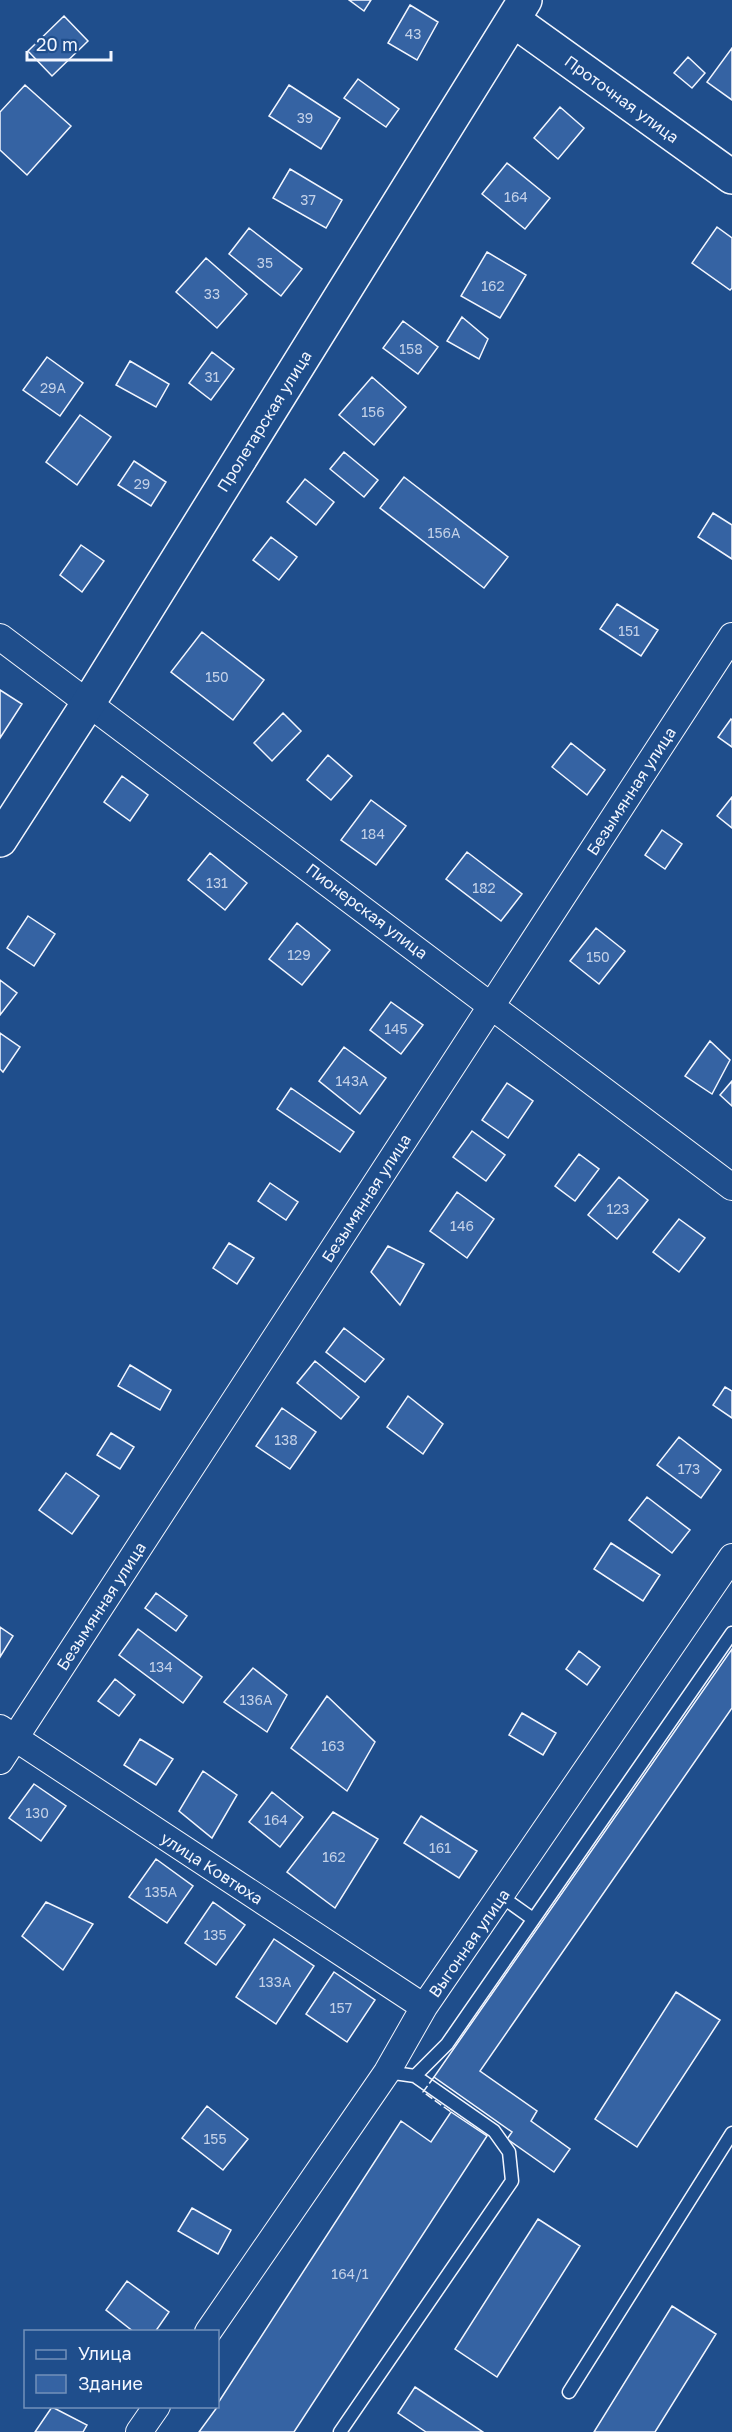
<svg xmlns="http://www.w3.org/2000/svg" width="732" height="2432" font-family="'Golos Text',sans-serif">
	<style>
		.building { fill: #3563a3; stroke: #f2f6ff; stroke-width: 1.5 }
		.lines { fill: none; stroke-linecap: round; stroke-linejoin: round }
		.lane-casing { stroke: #f2f6ff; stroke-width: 15 }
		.street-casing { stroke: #f2f6ff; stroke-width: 28 }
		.secondary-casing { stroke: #f2f6ff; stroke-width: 36 }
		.lane { stroke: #1f4e8c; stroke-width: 12 }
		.street { stroke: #1f4e8c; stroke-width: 26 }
		.secondary { stroke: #1f4e8c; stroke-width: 33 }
		.fence { stroke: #f2f6ff; stroke-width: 1.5; stroke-dasharray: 8 3; stroke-linecap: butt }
		.labels { text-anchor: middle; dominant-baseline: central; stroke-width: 4.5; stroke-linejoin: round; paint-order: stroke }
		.number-label { font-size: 14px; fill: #c3d1e8 }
		.street-label { font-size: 16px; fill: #f2f6ff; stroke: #1f4e8c }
	</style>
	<rect width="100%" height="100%" fill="#1f4e8c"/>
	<path class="building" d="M349,0H371L364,11Z
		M410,5L438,22L417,60L388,43Z
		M64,16L88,41L52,76L28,51Z
		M732,48V100L707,82Z
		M688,57L705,73L692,88L674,73Z
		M358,79L399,109L386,127L344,98Z
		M25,85L71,126L27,175L0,150V112Z
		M289,85L340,118L321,149L269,116Z
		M560,107L584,128L558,159L534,138Z
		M507,163L550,198L525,229L482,194Z
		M290,169L342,200L326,228L273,198Z
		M717,227L732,238V288L730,290L692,263Z
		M249,228L302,269L281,296L229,254Z
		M487,252L526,275L500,318L461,296Z
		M206,258L247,294L217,328L176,292Z
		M462,317L488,339L479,359L447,341Z
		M403,321L438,347L418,374L383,348Z
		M212,352L234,369L211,400L189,383Z
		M47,357L83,383L60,416L23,390Z
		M130,361L169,384L156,407L116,385Z
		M372,377L406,407L374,445L339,415Z
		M80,415L111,437L77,485L46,462Z
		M344,452L378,480L364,497L330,469Z
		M134,461L166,482L151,506L118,485Z
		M404,477L508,557L484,588L380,508Z
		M305,479L334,502L316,525L287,502Z
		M713,513L732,525V559L698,537Z
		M271,537L297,557L279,580L253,560Z
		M81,545L104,561L82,592L60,575Z
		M617,604L658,630L641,656L600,629Z
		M202,632L264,680L233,720L171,672Z
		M0,690L22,704L0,738Z
		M283,713L301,731L272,761L254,743Z
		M731,719L732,720V747L718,737Z
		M571,743L605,770L587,795L552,767Z
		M328,755L352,776L331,800L307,780Z
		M122,776L148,795L130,821L104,802Z
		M732,797V828L717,816Z
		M371,800L406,826L376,865L341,840Z
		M662,830L682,844L665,869L645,855Z
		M467,852L522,894L501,921L446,879Z
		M210,853L247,883L225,910L188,880Z
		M28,916L55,934L34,966L7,948Z
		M297,923L330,950L302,985L269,959Z
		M596,928L625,951L599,984L570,961Z
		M0,980L17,993L0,1015Z
		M391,1002L423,1025L401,1054L370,1030Z
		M0,1033L20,1047L3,1072L0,1069Z
		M710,1041L730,1060L712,1094L685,1076Z
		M344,1047L386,1078L360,1114L319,1081Z
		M732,1081V1106L720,1095Z
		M507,1083L533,1101L508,1138L482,1120Z
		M291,1088L354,1132L340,1152L277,1109Z
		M472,1131L505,1155L486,1181L453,1157Z
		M579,1154L599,1169L575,1201L555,1186Z
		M619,1177L648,1200L617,1239L588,1215Z
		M270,1183L298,1202L286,1220L258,1201Z
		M457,1192L494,1219L467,1258L430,1231Z
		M679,1219L705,1238L679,1272L653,1252Z
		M229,1243L254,1258L237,1284L213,1268Z
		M388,1246L424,1264L400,1305L371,1272Z
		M344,1328L384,1359L365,1382L326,1352Z
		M315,1361L359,1397L341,1419L297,1383Z
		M130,1365L171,1390L160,1410L118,1386Z
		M725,1387L732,1391V1418L713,1405Z
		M408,1396L443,1424L423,1454L387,1427Z
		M282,1408L316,1432L290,1469L256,1446Z
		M111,1433L134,1447L120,1469L97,1455Z
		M679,1437L721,1470L701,1498L657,1465Z
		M66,1473L99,1496L72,1534L39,1510Z
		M647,1497L690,1530L672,1553L629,1520Z
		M611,1543L660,1575L643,1601L594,1569Z
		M156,1593L187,1616L176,1631L145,1608Z
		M0,1627L13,1636L0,1657Z
		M138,1629L202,1677L183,1703L119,1655Z
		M732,1649V1708L480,2071L537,2111L531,2121L570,2149L554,2172L507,2139L512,2132L434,2077Z
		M579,1651L600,1667L587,1685L566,1669Z
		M253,1668L287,1695L267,1732L224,1702Z
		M115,1679L135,1695L119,1716L98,1701Z
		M327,1696L375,1742L347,1791L291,1748Z
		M522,1713L556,1733L543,1755L509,1735Z
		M140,1739L173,1759L156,1785L124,1765Z
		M203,1771L237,1795L212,1838L179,1811Z
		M34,1784L66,1806L41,1841L9,1818Z
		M272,1792L303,1817L280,1847L249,1822Z
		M333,1812L378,1839L335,1908L287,1872Z
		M421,1816L477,1851L459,1878L404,1843Z
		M156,1859L193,1886L167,1923L129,1897Z
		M46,1902L93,1924L63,1970L22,1936Z
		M213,1902L245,1925L216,1965L185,1943Z
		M274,1939L314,1966L276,2024L236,1997Z
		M334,1972L375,2000L347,2042L306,2014Z
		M676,1992L720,2020L637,2147L595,2119Z
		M207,2106L248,2139L223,2170L182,2138Z
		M451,2112L487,2136L294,2432H199L218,2406V2403L401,2121L431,2142Z
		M192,2208L231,2230L218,2254L178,2231Z
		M538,2219L580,2246L497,2377L455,2349Z
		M127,2281L169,2312L155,2332H134L106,2310Z
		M672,2306L716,2334L655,2432H594Z
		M415,2387L483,2432H426L398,2413Z
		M52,2407L87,2425L83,2432H35Z"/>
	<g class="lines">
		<defs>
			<path id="lane" d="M502,1897L533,1919
				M415,2076L447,2044L732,1633
				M569,2392L732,2133
				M340,2432L512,2181L509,2152L494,2131L415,2076L387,2072"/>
			<path id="street" d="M0,637L732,1187
				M0,1728L424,2007
				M0,1761L732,636
				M208,2332L387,2072L424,2007L732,1557
				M139,2432L157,2406"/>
			<path id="secondary" d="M513,20L732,177
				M0,840L89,702L525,0"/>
		</defs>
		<use href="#lane" class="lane-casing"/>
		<use href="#street" class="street-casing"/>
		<use href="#secondary" class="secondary-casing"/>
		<use href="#lane" class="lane"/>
		<use href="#street" class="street"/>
		<use href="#secondary" class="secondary"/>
		<path class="fence" d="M434,2077L423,2092L451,2112"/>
	</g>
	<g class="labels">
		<g class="number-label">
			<text x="413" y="33">43</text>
			<text x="305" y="117">39</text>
			<text x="516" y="196">164</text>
			<text x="308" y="199">37</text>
			<text x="265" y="262">35</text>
			<text x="493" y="285">162</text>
			<text x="212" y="293">33</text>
			<text x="411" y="348">158</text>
			<text x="212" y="376">31</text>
			<text x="53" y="387">29А</text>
			<text x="373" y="411">156</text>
			<text x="142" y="483">29</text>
			<text x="444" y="532">156А</text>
			<text x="629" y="630">151</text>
			<text x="217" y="676">150</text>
			<text x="373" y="833">184</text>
			<text x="217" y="882">131</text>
			<text x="484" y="887">182</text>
			<text x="299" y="954">129</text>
			<text x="598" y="956">150</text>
			<text x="396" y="1028">145</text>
			<text x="352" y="1080">143А</text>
			<text x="618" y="1208">123</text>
			<text x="462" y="1225">146</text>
			<text x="286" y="1439">138</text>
			<text x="689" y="1468">173</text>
			<text x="161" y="1666">134</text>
			<text x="256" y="1699">136А</text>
			<text x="333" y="1745">163</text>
			<text x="37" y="1812">130</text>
			<text x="276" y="1819">164</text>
			<text x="440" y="1847">161</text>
			<text x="334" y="1856">162</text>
			<text x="161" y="1891">135А</text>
			<text x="215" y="1934">135</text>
			<text x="275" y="1981">133А</text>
			<text x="341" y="2007">157</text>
			<text x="215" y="2138">155</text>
			<text x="350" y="2273">164/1</text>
		</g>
		<g class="street-label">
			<text transform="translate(622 99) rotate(36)">Проточная улица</text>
			<text transform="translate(264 421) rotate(-58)">Пролетарская улица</text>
			<text transform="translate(631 791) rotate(-57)">Безымянная улица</text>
			<text transform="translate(367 911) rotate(37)">Пионерская улица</text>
			<text transform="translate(366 1198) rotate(-57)">Безымянная улица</text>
			<text transform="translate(101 1606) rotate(-57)">Безымянная улица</text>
			<text transform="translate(212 1868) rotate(33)">улица Ковтюха</text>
			<text transform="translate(469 1943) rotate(-55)">Выгонная улица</text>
		</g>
	</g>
	<rect x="24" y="2330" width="195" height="78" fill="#1f4e8c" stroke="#7391ba" stroke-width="1.5"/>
	<rect x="36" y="2350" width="30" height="9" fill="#1f4e8c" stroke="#7391ba" stroke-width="1.5"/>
	<text x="78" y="2360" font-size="18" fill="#f2f6ff">Улица</text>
	<rect x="36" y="2375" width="30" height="18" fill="#3563a3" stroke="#7391ba" stroke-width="1.5"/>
	<text x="78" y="2390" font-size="18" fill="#f2f6ff">Здание</text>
	<path d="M27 51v9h84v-9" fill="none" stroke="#f2f6ff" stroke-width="3"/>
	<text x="36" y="51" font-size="18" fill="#f2f6ff" stroke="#1f4e8c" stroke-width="4.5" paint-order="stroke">20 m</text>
</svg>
